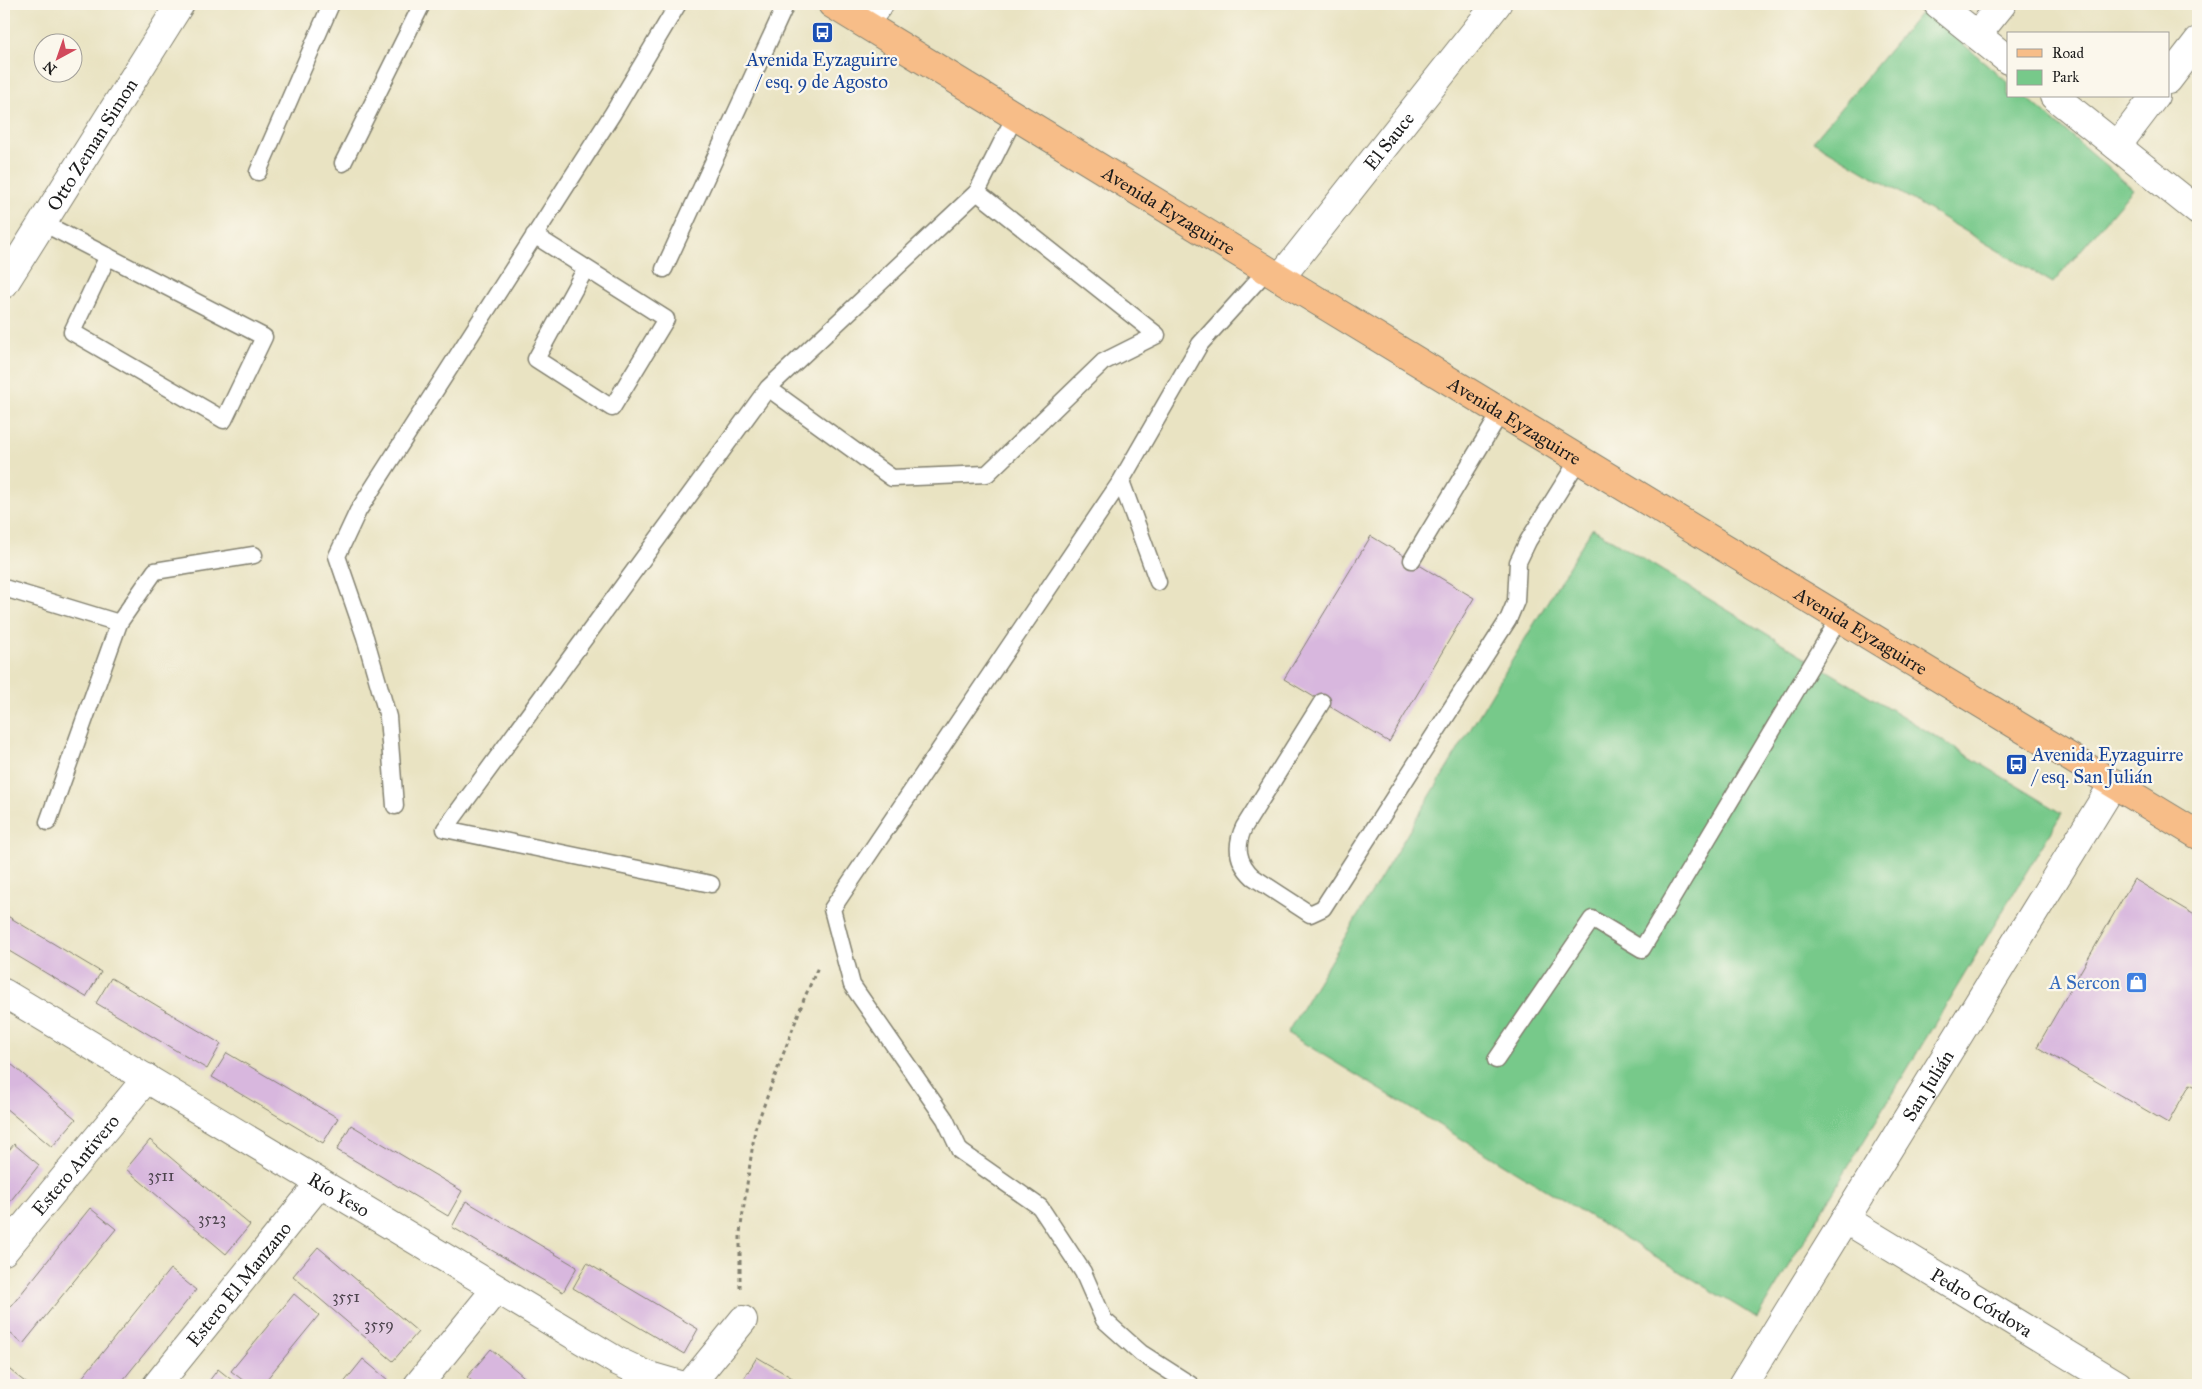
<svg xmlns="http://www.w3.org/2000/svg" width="2202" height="1389" font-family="'IM FELL Great Primer',serif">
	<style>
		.green { fill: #77c98a; stroke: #4a7253 }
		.building { fill: #d8b7de }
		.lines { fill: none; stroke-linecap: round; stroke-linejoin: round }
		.lane-casing { stroke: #82806f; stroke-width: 19 }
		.street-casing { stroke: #82806f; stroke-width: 30 }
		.primary-casing { stroke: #82806f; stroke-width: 30 }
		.path { stroke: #82806f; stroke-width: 3; stroke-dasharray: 4 4; stroke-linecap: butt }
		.lane { stroke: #fff; stroke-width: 16 }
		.street { stroke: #fff; stroke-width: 28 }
		.primary { stroke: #f7bd88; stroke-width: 28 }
		.labels { text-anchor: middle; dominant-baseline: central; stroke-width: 4.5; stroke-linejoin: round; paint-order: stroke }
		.number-label { font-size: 16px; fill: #4b434c }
		.transit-label { font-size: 19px; fill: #164399; stroke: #fbf7ec }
		.street-label { font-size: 19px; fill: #1c1c1c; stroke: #fbf7ec }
		.shop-label { font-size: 19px; fill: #366cbe; stroke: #fbf7ec; text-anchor: end }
	</style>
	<rect width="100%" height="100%" fill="#fbf7ec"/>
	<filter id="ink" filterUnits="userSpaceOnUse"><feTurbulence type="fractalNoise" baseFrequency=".02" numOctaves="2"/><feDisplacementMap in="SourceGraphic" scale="10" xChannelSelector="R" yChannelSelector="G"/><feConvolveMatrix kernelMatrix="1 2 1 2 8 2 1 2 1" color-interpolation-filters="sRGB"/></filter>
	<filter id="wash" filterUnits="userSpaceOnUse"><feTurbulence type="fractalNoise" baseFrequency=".0096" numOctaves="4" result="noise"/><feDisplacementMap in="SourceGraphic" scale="20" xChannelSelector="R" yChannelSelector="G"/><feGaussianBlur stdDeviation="1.12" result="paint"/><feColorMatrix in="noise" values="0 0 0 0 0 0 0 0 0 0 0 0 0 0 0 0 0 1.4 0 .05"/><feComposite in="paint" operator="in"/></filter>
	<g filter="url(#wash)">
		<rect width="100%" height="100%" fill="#e9e3c2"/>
		<path class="green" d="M1923,10L2008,82V96H2025L2133,189L2053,283L1813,141Z
			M1592,528L2062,813L1757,1318L1287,1033Z"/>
		<g id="blocks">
			<path class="building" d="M1371,536L1474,598L1389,742L1284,679Z
				M2134,879L2198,917V1088L2190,1084L2168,1123L2037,1047Z
				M4,914L101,972L86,997L4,948Z
				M111,978L221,1044L207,1069L96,1003Z
				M227,1053L338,1118L323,1143L212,1077Z
				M4,1058L76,1119L52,1147L4,1107Z
				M351,1125L462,1191L448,1216L337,1150Z
				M150,1140L250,1225L226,1254L126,1169Z
				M14,1144L39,1165L4,1209V1156Z
				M466,1201L577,1267L563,1292L452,1227Z
				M90,1208L116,1229L23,1344L4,1328V1315Z
				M318,1247L418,1332L393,1361L293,1276Z
				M587,1263L698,1329L684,1354L573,1288Z
				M170,1269L196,1290L119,1385H79L77,1384Z
				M294,1294L319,1315L262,1385H249L231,1371Z
				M491,1349L523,1376L534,1385H477L467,1377Z
				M757,1357L794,1379L804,1385H748L742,1382Z
				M363,1359L388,1380L383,1385H342Z
				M4,1365L16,1375L29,1385H4Z
				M218,1369L238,1385H206Z"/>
		</g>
	</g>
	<g filter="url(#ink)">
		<use href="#blocks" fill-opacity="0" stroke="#82806f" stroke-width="1"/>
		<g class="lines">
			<defs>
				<path id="lane" d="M343,163L422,4
					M258,172L331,4
					M977,192L1157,335L1103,362L987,474L892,478L768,388L977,192L1015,116
					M43,223L264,337L224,420L72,332L108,256
					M534,235L666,319L612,408L536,359L586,268
					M664,269L786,4
					M1121,481L832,909L852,985L945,1119L960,1151L1040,1207L1083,1272L1104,1320L1141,1353L1191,1385
					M1412,560L1501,412
					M1158,582L1121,481L1200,344L1267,270
					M4,588L119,623L48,822
					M119,623L155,571L254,555
					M1322,702L1244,827C1235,846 1237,862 1253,877L1310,914L1323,908L1508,620L1516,601L1518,562L1528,541L1579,459
					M395,806L388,717L365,637L337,556L358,511L613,113L678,4
					M711,884L445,829L768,388
					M1496,1060L1592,919L1642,949L1840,617"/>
				<g id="street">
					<path d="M1938,4L2008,60"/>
					<path d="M864,23L879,4"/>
					<path d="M1977,35L2002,4"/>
					<path d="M2168,80L2198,41"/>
					<path d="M2054,96L2198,211"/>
					<path d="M2117,146L2155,96"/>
					<path id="s1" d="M1280,278L1497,4"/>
					<path id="s2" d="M4,284L180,4"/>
					<path id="s3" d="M4,993L617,1361L649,1376L680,1385"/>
					<path id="s4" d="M1845,1219L2118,1385"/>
					<path id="s5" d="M4,1251L147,1078"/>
					<path id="s6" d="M157,1385L320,1183"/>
					<path d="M418,1385L496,1289"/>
					<path d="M690,1385L743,1320"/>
					<path id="s7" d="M1743,1385L2114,783"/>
				</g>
				<g id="primary">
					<path id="s8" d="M832,4L1280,278L2198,835"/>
				</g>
			</defs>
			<use href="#lane" class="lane-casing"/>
			<use href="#street" class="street-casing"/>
			<use href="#primary" class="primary-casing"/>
			<path class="path" d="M740,1288V1233L755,1129L804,999L818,967"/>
			<use href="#lane" class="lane"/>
			<use href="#street" class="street"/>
			<use href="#primary" class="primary"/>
		</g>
	</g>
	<defs>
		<symbol id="bus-square" viewBox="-11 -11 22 22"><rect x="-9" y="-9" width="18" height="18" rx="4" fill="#1a4fb4" stroke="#fbf7ec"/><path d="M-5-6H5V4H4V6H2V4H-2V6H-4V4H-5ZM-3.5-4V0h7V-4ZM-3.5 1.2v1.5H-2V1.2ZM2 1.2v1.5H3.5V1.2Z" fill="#fff"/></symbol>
		<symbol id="shop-square" viewBox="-11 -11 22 22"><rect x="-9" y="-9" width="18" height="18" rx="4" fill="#3f7fe0" stroke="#fbf7ec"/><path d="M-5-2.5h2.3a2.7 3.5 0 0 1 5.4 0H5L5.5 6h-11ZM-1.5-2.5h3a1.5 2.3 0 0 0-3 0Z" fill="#fff"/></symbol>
	</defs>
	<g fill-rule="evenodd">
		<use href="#bus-square" x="810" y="20" width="25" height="25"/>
		<use href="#bus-square" x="2004" y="752" width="25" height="25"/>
		<use href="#shop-square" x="2124" y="970" width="25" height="25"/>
	</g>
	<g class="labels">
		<g class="number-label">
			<text x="161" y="1175">3511</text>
			<text x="212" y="1218">3523</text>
			<text x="346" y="1296">3551</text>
			<text x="379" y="1324">3559</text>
		</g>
		<g class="transit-label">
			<text x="822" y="59">Avenida Eyzaguirre<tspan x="822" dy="22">/ esq. 9 de Agosto</tspan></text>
			<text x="2032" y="754" text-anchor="start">Avenida Eyzaguirre<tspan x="2032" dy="22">/ esq. San Julián</tspan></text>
		</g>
		<g class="street-label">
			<text stroke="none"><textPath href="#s1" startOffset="175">El Sauce</textPath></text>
			<text stroke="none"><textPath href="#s2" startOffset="165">Otto Zeman Simon</textPath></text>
			<text stroke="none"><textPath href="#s8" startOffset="395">Avenida Eyzaguirre</textPath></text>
			<text stroke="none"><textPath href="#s8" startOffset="800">Avenida Eyzaguirre</textPath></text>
			<text stroke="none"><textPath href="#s8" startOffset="1205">Avenida Eyzaguirre</textPath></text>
			<text stroke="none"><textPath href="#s7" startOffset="352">San Julián</textPath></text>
			<text stroke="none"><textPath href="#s5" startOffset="112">Estero Antivero</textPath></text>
			<text stroke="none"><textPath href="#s3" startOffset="391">Río Yeso</textPath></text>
			<text stroke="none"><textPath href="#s6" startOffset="130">Estero El Manzano</textPath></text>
			<text stroke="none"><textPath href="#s4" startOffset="160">Pedro Córdova</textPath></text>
		</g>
		<g class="shop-label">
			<text x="2120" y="982">A Sercon</text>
		</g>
	</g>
	<rect width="2202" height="1389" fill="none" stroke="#fbf7ec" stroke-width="20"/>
	<rect x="2007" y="32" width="162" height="65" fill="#fbf7ec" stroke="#a29f99"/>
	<rect x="2017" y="49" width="25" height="8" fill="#f7bd88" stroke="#a29f99"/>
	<text x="2052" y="58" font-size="15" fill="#1c1c1c">Road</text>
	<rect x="2017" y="70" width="25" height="15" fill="#77c98a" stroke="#a29f99"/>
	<text x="2052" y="82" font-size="15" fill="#1c1c1c">Park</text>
	<g transform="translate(58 58) rotate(220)"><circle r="24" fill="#fbf7ec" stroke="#a29f99"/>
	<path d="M0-4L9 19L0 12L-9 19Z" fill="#d1495b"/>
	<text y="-8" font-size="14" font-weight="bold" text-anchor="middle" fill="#1c1c1c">N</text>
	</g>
</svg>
